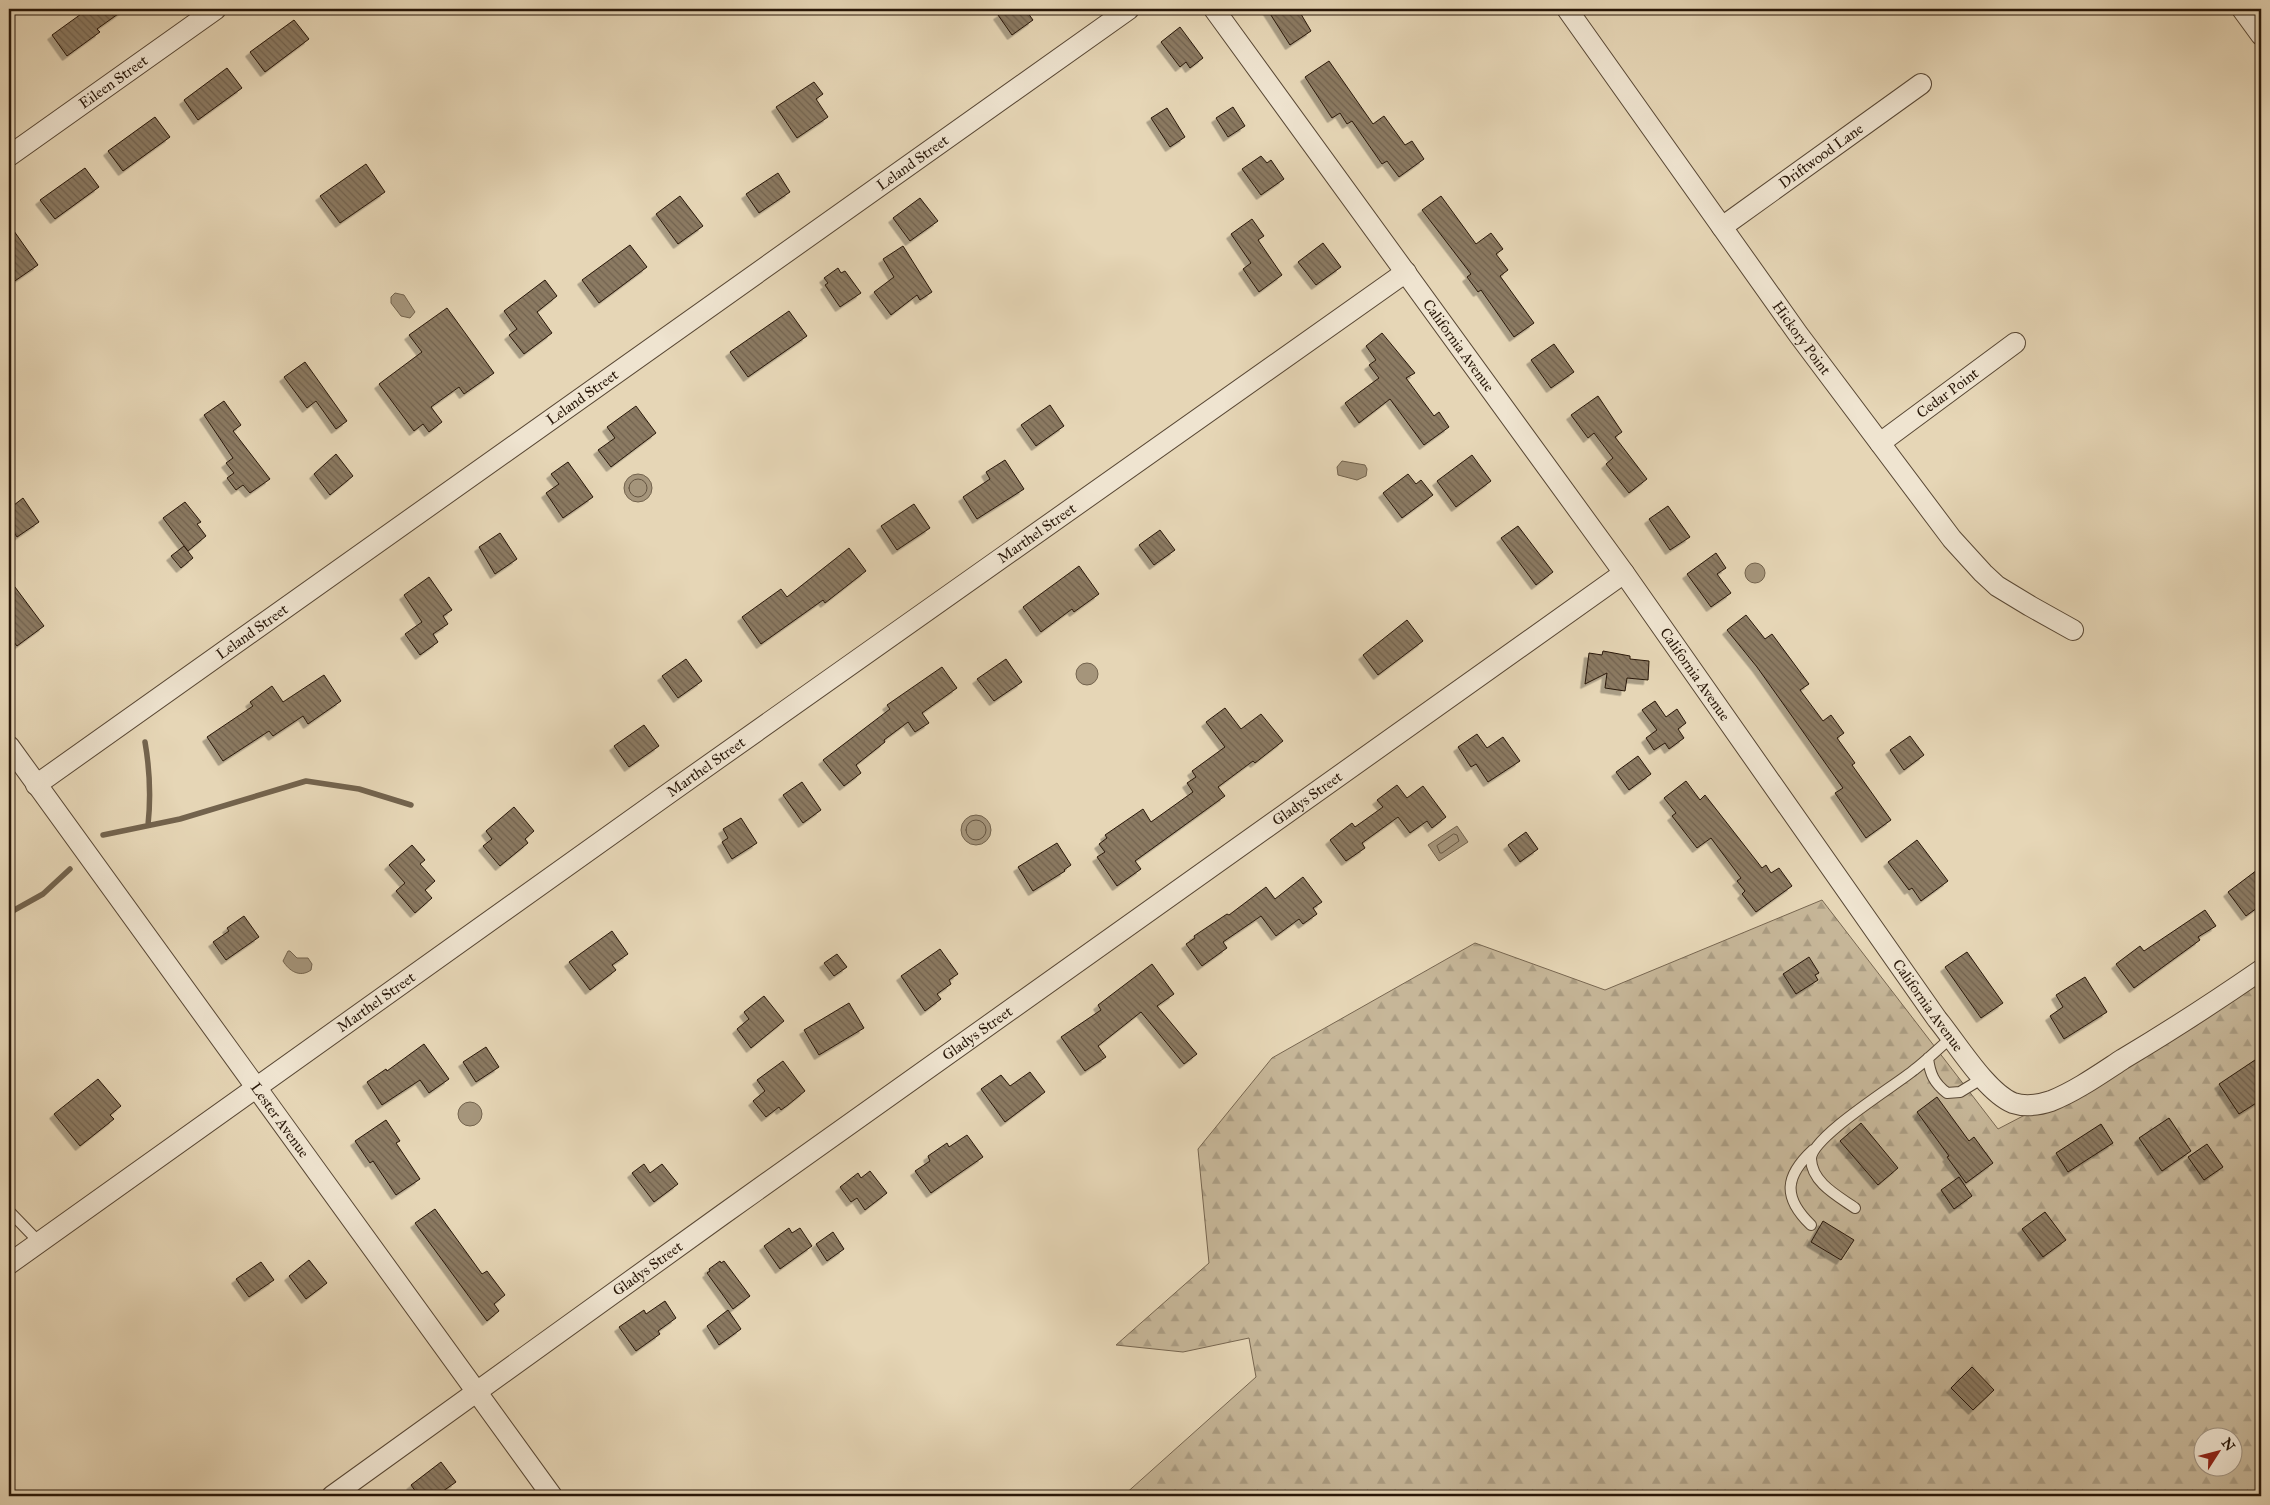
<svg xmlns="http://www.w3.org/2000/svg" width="2270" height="1505" font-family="'IM FELL Great Primer',serif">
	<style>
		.forest { fill: url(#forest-firs); stroke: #776650; fill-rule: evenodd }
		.water { fill: #a5957b; stroke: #73634d }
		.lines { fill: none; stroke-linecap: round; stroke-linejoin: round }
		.shore { stroke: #665642; stroke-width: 1 }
		.stream { stroke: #73634d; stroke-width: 5.5 }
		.building { fill: url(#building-back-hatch); stroke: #281708; filter: url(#shadow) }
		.lane-casing { stroke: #584734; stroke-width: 12 }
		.street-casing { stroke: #584734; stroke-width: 22 }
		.lane { stroke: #efe4d0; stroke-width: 10 }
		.street { stroke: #efe4d0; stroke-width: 20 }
		.labels { text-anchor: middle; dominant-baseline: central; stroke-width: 5; stroke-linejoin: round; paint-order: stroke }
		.street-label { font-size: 15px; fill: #281708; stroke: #efe4d0 }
	</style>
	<defs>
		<pattern id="forest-firs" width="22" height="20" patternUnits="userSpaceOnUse" patternTransform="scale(1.25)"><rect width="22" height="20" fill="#c6b698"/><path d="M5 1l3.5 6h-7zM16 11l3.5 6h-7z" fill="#aa9c82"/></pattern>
		<pattern id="building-back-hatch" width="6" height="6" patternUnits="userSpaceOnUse" patternTransform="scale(1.25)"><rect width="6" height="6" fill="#8b7a62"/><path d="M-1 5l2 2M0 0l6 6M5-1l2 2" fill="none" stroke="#72634f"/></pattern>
		<filter id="shadow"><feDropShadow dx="-4.5" dy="4.5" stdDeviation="0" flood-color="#0004"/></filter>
	</defs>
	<rect width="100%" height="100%" fill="#e6d6b6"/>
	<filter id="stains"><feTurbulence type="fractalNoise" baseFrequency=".004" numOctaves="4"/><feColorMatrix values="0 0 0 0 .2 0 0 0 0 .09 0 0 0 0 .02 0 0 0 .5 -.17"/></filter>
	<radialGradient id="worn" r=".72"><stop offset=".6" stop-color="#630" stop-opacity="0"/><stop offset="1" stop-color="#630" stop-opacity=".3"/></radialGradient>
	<path class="forest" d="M1822,900L1998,1129L2196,1026L2261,972V1496H1123L1256,1377L1249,1338L1183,1352L1116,1345L1209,1263L1198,1149L1272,1058L1475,943L1605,990ZM2202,1438H2232V1468H2202Z"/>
	<path class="water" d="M395,293L404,295L415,312L410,318L401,316L391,303V297Z
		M1342,461L1365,465L1367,469L1366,476L1357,480L1338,475L1337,467Z
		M624 488a14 14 0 1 1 28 0a14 14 0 1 1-28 0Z
		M1745 573a10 10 0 1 1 20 0a10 10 0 1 1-20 0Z
		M1076 674a11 11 0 1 1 22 0a11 11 0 1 1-22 0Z
		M961 830a15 15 0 1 1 30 0a15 15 0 1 1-30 0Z
		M1457,826L1468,842L1439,861L1428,845Z
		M288,951H290L297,958H308L312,964L311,970C300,978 289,971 283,961Z
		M458 1114a12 12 0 1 1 24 0a12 12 0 1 1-24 0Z"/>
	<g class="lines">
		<path class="shore" d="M629 488a9 9 0 1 1 18 0a9 9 0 1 1-18 0Z
			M966 830a10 10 0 1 1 20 0a10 10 0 1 1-20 0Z
			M1454,834L1457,835L1459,841L1442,853H1440L1437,846Z"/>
		<path class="stream" d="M145,742C150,771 151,797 148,825
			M103,835L180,819L306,781L359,789L411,805
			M9,913L43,894L70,869"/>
	</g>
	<path class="building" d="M88,9H125L97,29L100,32L67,56L52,35Z
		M1007,9H1025L1033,20L1012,35L998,15Z
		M1267,9H1298L1311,31L1290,45Z
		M294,20L309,39L265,72L250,52Z
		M1180,27L1203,58L1190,68L1186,62L1180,67L1161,42Z
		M1329,61L1373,124L1384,116L1405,145L1412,141L1424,159L1399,177L1387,161L1382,164L1352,121L1347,124L1340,113L1332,118L1305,77Z
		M227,68L242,88L198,120L184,100Z
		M814,82L823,94L816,99L828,117L797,138L776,107Z
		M1233,107L1245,126L1228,137L1216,118Z
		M1167,108L1185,137L1170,147L1151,118Z
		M155,117L170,137L123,171L108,151Z
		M1261,156L1267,163L1271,160L1284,179L1261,195L1242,169Z
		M366,164L385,192L340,223L320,196Z
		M85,168L99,187L55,219L40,200Z
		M778,173L790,192L759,213L746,194Z
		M680,196L703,226L678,244L656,214Z
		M1441,196L1476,244L1491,233L1503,249L1496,254L1508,270L1500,276L1534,323L1514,337L1481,290L1478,292L1467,277L1471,274L1422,210Z
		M920,198L938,221L910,241L893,218Z
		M1252,219L1264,236L1258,240L1282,275L1259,292L1243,269L1251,263L1231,234Z
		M9,224L38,265L9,285Z
		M1323,243L1341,267L1316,285L1298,262Z
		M630,245L647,267L599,303L582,280Z
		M903,246L932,292L920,300L917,295L891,315L874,292L894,277L883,259Z
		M838,268L841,273L845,271L861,293L840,307L825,285L828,283L824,278Z
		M545,280L557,296L537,312L552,333L524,354L509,335L517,329L504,311Z
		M447,308L494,373L464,394L459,387L431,407L442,422L429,432L423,424L414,431L379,384L422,352L409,335Z
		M789,311L807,336L748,377L730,352Z
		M1382,333L1415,373L1406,378L1434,416L1439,412L1449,427L1424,445L1390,399L1359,423L1345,403L1379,378L1369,365L1376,360L1366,346Z
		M1554,344L1574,372L1551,388L1531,360Z
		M305,362L347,421L336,429L316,401L307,408L284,377Z
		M1598,396L1622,432L1615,437L1647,479L1629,493L1606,464L1613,458L1594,433L1588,438L1571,415Z
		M224,401L241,425L233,431L270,479L250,493L243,485L236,490L227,478L234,473L226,463L233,458L204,415Z
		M1050,405L1064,426L1036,446L1021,425Z
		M636,406L656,433L611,467L598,450L615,438L607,427Z
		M336,454L353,476L330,495L314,474Z
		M1472,455L1491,481L1456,507L1437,481Z
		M1005,460L1024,489L977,519L963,497L990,479L986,472Z
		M568,462L593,497L563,518L546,493L559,484L551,474Z
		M1408,474L1416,484L1421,480L1433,495L1402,518L1383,493Z
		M23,498L39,522L17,537L9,525V509Z
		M185,502L201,522L197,524L206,536L188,551L163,518Z
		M914,504L930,528L897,550L881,526Z
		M1668,506L1690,537L1670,550L1649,519Z
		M1518,526L1553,572L1536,585L1501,538Z
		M1160,530L1175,550L1154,565L1139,545Z
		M500,533L517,559L495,574L479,547Z
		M184,546L193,558L181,568L171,556Z
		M849,548L866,571L825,603L823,600L761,644L742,617L781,589L787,597Z
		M1716,553L1726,568L1717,574L1731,593L1711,607L1687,574Z
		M1079,566L1099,594L1074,612L1072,609L1041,632L1023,607Z
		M429,577L452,610L443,616L448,624L433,634L438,642L420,655L405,634L422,622L404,595Z
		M9,579L44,626L17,646L9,636Z
		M1746,615L1765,639L1772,634L1809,684L1800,690L1823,721L1831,715L1844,733L1837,738L1855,763L1852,765L1891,820L1866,838L1835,793L1843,788L1757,667L1727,630Z
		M1407,620L1423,641L1378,675L1363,655Z
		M1603,651L1630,656V659L1649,661L1648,680L1627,678L1625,691L1605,688L1607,673L1585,684L1589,653L1602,655Z
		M686,659L702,681L678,698L662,676Z
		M1006,659L1022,682L994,701L977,679Z
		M942,667L957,688L922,713L929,723L915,732L908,722L884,740L885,742L856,765L861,773L844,786L823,760L890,709L887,705Z
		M324,675L341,701L308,724L303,716L273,736L269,731L223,761L207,737L253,706L250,702L272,686L283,702Z
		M1655,701L1666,717L1677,709L1686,723L1678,729L1684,738L1669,749L1665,743L1654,750L1646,738L1657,730L1642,710Z
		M1225,708L1241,729L1261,714L1283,741L1255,763L1253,761L1218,787L1225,796L1135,861L1141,869L1117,886L1097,857L1105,852L1099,844L1107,838L1105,835L1143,809L1151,822L1193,792L1187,783L1196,777L1192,771L1225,747L1206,722Z
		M644,725L659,746L629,767L614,746Z
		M1477,734L1487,748L1503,737L1520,761L1488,782L1476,764L1471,767L1458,747Z
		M1910,736L1924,755L1904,770L1890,750Z
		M1638,756L1651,774L1629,790L1616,772Z
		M1686,781L1700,800L1705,795L1762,868L1766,865L1771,873L1779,868L1792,886L1756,912L1742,894L1745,891L1737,881L1741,878L1711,838L1697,848L1672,816L1676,813L1664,798Z
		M802,782L821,810L803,823L783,795Z
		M1397,785L1407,798L1423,786L1446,817L1432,828L1427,821L1410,833L1398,817L1362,843L1365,848L1346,861L1330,840L1352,823L1355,827L1383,807L1377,800Z
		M514,807L534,831L525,839L528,843L500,866L483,846L492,839L486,831Z
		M741,818L757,843L732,859L722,842L728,838L723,829Z
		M1526,832L1538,849L1520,862L1508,845Z
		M1917,840L1948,881L1921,901L1912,888L1909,890L1888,862Z
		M1057,843L1071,865L1064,870L1065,871L1033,891L1018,867Z
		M412,845L425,860L420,864L435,881L425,890L432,898L415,913L396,891L405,883L389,865Z
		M2261,867V905L2246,916L2228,892Z
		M1303,877L1322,902L1313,908L1317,914L1303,924L1299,919L1276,936L1261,916L1223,942L1227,948L1202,966L1186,944L1195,938L1194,936L1227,914L1229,915L1266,887L1275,899Z
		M2205,910L2216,926L2198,937L2200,940L2134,988L2116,964L2140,946L2144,951Z
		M244,916L259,937L226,960L213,942L229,931L227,928Z
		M612,931L628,954L612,965L616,970L590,990L569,962Z
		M940,949L958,974L949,980L951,984L937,994L941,999L925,1011L901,976Z
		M1967,952L2003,1003L1981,1018L1945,967Z
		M837,954L847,967L834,976L824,963Z
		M1809,957L1819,973L1815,975L1818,980L1796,994L1783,974Z
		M1152,964L1174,994L1157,1006L1197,1054L1184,1064L1141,1012L1098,1046L1106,1057L1085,1071L1061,1037L1101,1010L1098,1005Z
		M2085,977L2107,1012L2064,1039L2050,1016L2063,1007L2056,995Z
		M764,996L784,1021L751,1048L737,1029L749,1019L744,1012Z
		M849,1003L864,1028L819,1055L804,1030Z
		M424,1044L449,1079L429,1093L420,1080L382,1105L367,1082L386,1069L387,1071Z
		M486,1047L499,1067L476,1082L463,1062Z
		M2261,1056V1100L2239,1114L2219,1084Z
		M783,1061L805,1091L788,1105L781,1110L779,1107L766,1117L753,1101L765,1091L757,1080Z
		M1030,1072L1045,1092L1005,1122L981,1089L1001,1075L1010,1086Z
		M98,1079L121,1106L110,1115L114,1119L80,1146L54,1114Z
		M1937,1097L1969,1141L1974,1137L1993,1163L1966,1183L1947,1157L1949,1156L1917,1112Z
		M2169,1118L2191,1151L2162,1171L2139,1138Z
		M386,1120L400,1141L396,1143L420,1179L396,1195L373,1161L370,1163L355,1141Z
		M1861,1123L1898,1168L1878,1185L1840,1141Z
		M2101,1124L2113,1143L2068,1172L2056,1153Z
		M967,1135L983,1157L931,1193L915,1171L930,1161L928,1156L947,1143L949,1147Z
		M2207,1144L2223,1167L2204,1180L2188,1157Z
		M644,1164L650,1173L662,1164L678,1184L654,1202L632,1173Z
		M870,1171L887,1193L865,1210L857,1198L851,1202L840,1187L858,1173L861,1178Z
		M1959,1177L1972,1196L1954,1209L1941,1190Z
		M435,1209L482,1274L487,1271L505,1295L494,1304L499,1311L487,1321L415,1223Z
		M2045,1212L2066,1240L2043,1257L2022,1229Z
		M1823,1221L1854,1240L1841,1260L1811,1242Z
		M789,1228L792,1233L800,1228L812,1246L780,1269L764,1246Z
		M833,1232L844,1249L827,1261L816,1244Z
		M309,1260L327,1283L306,1299L289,1276Z
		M720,1261L721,1263L724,1261L750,1296L733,1309L707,1273L710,1271L709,1269Z
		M261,1262L274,1280L249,1297L236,1279Z
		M665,1301L676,1318L658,1331L660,1334L636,1351L619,1327L644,1310L646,1314Z
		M728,1310L741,1329L719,1345L707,1326Z
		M1972,1367L1994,1390L1973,1410L1951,1388Z
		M441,1462L456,1482L436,1496H419L411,1485Z"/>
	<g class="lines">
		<defs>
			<path id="lane" d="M1928,1058C1930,1074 1934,1083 1947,1093L1960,1092L1983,1078
				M1855,1208C1838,1196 1812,1183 1811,1159C1811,1137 1896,1085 1914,1070C1927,1060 1939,1048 1952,1037
				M9,1211L39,1242
				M1811,1225C1782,1197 1785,1176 1813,1150"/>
			<g id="street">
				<path id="s1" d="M1214,9L1624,573L1937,1019C1956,1042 1986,1092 2013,1103C2025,1107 2039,1105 2051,1101C2076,1091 2100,1074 2123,1059C2170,1031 2216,1001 2261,970"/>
				<path id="s2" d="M1567,9L1798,334L1952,539L1983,573L1997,586L2030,606L2073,630"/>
				<path d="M2242,9L2261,35"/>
				<path id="s3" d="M9,156L216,9"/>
				<path id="s4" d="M1722,227L1921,84"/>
				<path id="s5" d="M1880,443L2015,343"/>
				<path id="s6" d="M9,746L552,1496"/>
				<path id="s7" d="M36,785L1129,9"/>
				<path id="s8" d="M9,1264L672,791L1406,272"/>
				<path id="s9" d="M332,1496L722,1215L1624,573"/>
			</g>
		</defs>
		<use href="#lane" class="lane-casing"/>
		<use href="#street" class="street-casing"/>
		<use href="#lane" class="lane"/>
		<use href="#street" class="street"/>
	</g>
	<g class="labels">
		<g class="street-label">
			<text stroke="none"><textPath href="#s3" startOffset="128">Eileen Street</textPath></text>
			<text stroke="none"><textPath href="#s4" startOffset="122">Driftwood Lane</textPath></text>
			<text stroke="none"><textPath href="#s7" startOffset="1075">Leland Street</textPath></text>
			<text stroke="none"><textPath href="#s2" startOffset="404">Hickory Point</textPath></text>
			<text stroke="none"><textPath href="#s1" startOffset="416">California Avenue</textPath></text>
			<text stroke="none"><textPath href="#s5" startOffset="84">Cedar Point</textPath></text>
			<text stroke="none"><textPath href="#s7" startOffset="670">Leland Street</textPath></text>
			<text stroke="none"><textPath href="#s8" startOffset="1261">Marthel Street</textPath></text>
			<text stroke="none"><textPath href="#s7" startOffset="265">Leland Street</textPath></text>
			<text stroke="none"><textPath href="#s1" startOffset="821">California Avenue</textPath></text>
			<text stroke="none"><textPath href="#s8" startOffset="856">Marthel Street</textPath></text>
			<text stroke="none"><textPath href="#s9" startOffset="1199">Gladys Street</textPath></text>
			<text stroke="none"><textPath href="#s8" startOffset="451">Marthel Street</textPath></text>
			<text stroke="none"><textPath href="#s1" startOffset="1226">California Avenue</textPath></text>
			<text stroke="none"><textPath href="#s9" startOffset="794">Gladys Street</textPath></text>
			<text stroke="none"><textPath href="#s6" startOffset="462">Lester Avenue</textPath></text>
			<text stroke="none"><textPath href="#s9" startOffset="389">Gladys Street</textPath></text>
		</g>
	</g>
	<rect width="2270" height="1505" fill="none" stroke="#e6d6b6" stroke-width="30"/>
	<rect x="10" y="10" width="2250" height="1485" fill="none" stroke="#281708" stroke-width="2.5"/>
	<rect x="15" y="15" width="2240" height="1475" fill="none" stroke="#281708"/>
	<g transform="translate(2218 1452) rotate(54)"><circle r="24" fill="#efe4d0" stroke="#9f9280"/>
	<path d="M0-4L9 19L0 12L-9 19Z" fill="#8f2418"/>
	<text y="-8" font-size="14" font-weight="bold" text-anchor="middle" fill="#281708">N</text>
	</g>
	<rect width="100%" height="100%" filter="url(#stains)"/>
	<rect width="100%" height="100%" fill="url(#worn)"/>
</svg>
